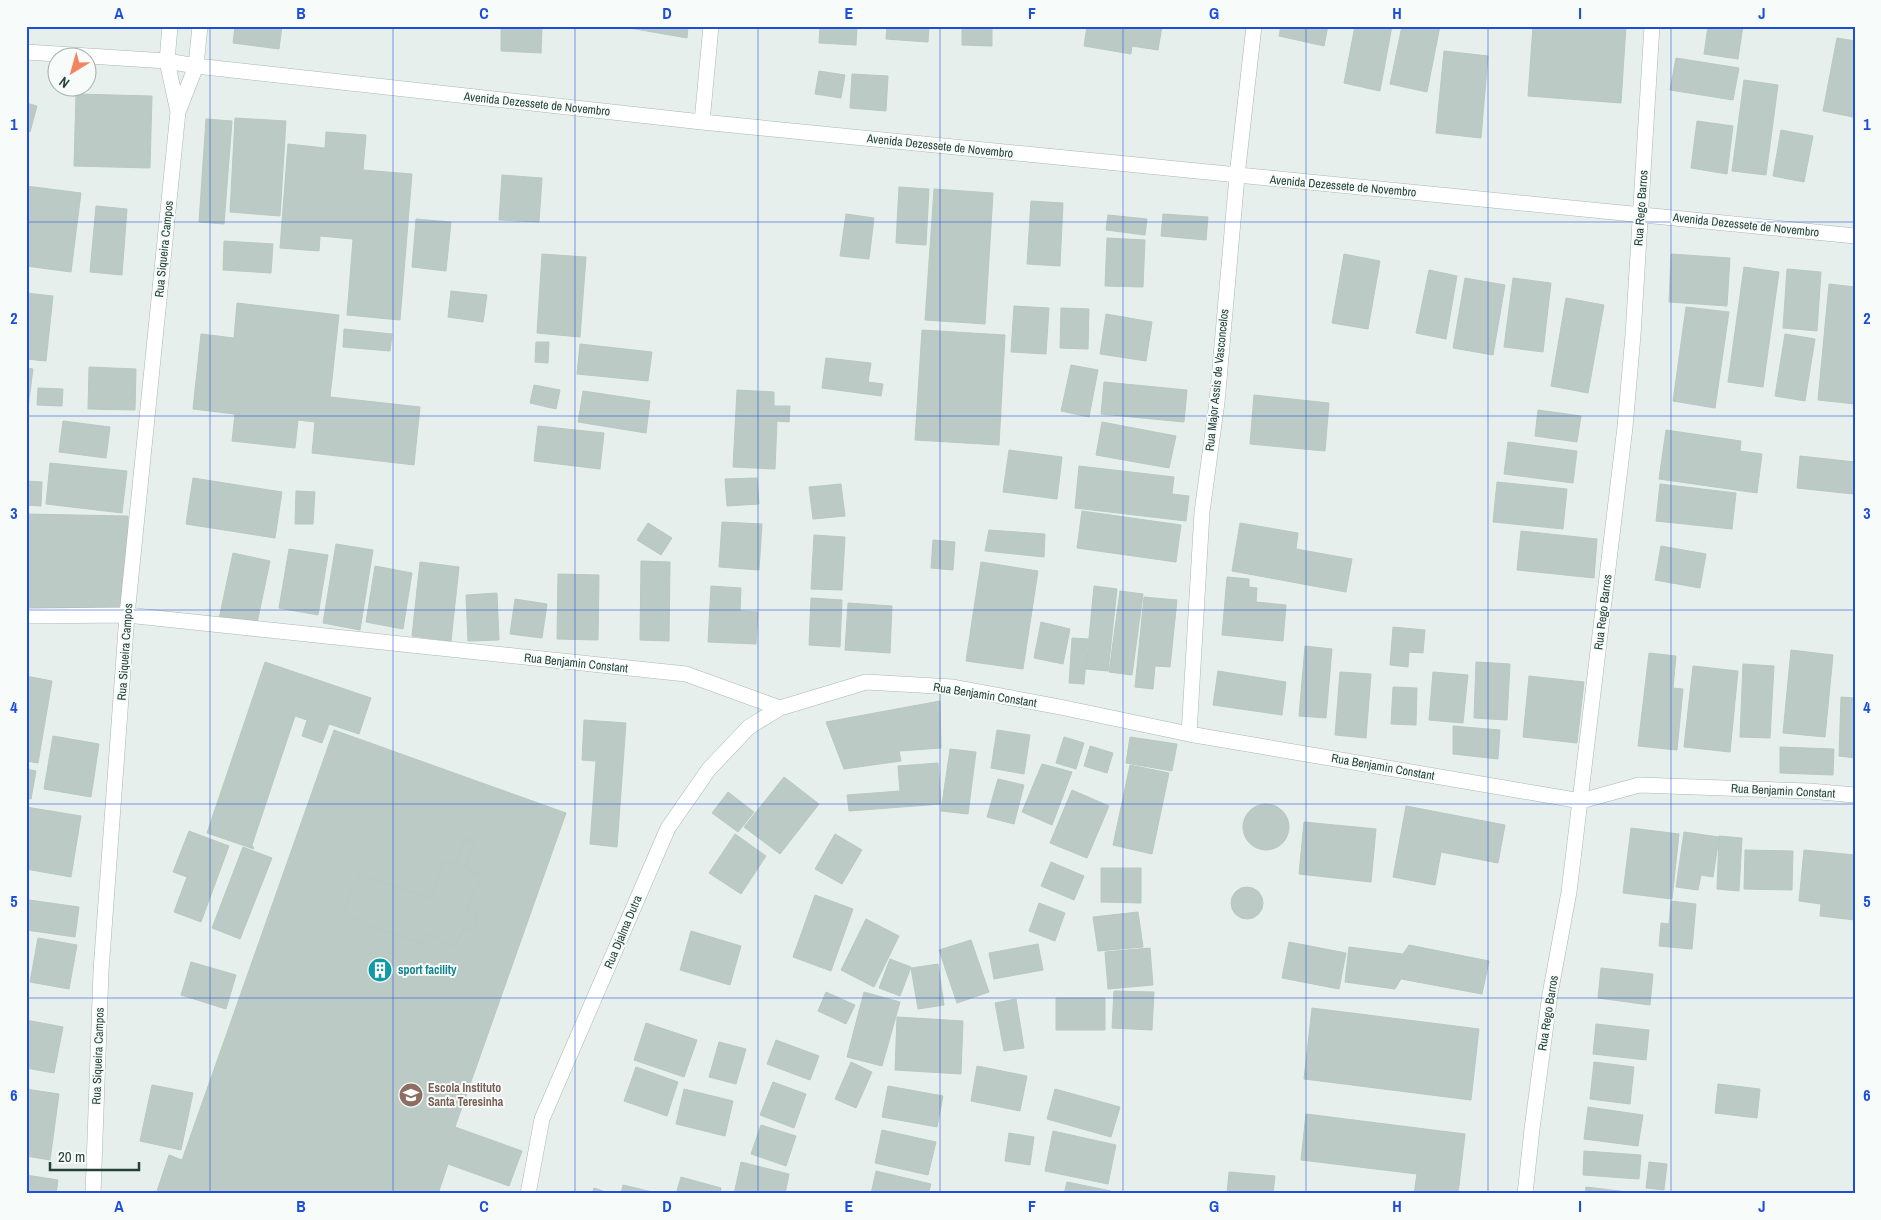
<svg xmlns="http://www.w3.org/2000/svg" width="1881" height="1220" font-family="'Archivo Narrow',sans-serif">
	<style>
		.building { fill: #bbcac4; stroke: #b8c9c2 }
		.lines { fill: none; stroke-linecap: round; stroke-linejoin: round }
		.minor-casing { stroke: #a8b8b2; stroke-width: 16 }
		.tertiary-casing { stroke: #a8b8b2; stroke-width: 16 }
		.minor { stroke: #fff; stroke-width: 15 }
		.tertiary { stroke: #fff; stroke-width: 15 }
		.grid { fill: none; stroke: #1d4ed8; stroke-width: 1; stroke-opacity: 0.55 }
		.labels { text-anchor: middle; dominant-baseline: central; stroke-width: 4; stroke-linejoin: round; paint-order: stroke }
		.street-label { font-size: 12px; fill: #24423a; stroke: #f7fbf9 }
		.culture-label { font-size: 12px; font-weight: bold; fill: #0d838f; stroke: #f7fbf9; text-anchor: start }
		.education-label { font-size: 12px; font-weight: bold; fill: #785e54; stroke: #f7fbf9; text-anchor: start }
		.neatline { fill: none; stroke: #1d4ed8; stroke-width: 2 }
		.grid-label { font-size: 16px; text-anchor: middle; font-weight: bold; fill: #1d4ed8 }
	</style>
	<rect width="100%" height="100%" fill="#e6efeb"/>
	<path class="building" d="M235,26H282L279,49L233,43Z
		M501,26H542L541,53L501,51Z
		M618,26H688L687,38Z
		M820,26H857L856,45L819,43Z
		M887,26H929L928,42L886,39Z
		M962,26H992V46L962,45Z
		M1087,26H1162L1158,50L1132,46L1131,54L1084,46Z
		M1281,26H1328L1324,46L1279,36Z
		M1355,26H1392L1380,91L1344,83Z
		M1402,26H1440L1427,92L1390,84Z
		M1533,26H1626L1621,103L1528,96Z
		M1708,26H1743L1738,59L1704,54Z
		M1837,38L1855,41V106L1853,117L1823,111Z
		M1444,51L1488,56L1481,138L1436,133Z
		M1676,58L1739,68L1733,100L1670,90Z
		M819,71L845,75L841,98L815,94Z
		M852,74L888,76L886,111L850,108Z
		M1744,80L1778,85L1766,175L1732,171Z
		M76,94L152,96L150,168L74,166Z
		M26,103L37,106L30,132L26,131Z
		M235,118L286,121L280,216L230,212Z
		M206,119L232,121L224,224L199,222Z
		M1697,121L1733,126L1727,174L1691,168Z
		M1781,130L1813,136L1804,182L1773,176Z
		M326,132L366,135L363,170L412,174L400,320L347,315L353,239L320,236L319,251L280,248L288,144L325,148Z
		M502,175L542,178L539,222L499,220Z
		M26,186L81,193L71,272L26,266Z
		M899,187L929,189L926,245L896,243Z
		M934,189L993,193L985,324L925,320Z
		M1031,201L1063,203L1060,266L1027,264Z
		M96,206L127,209L122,275L90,272Z
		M846,214L874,218L869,259L840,256Z
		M1163,214L1208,217L1206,240L1161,236Z
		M1108,215L1147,219L1145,235L1106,230Z
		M416,219L451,222L446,271L412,267Z
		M1107,238L1145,240L1143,287L1105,286Z
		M224,241L273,244L271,273L223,270Z
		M542,254L586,257L580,337L537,333Z
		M1344,254L1380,261L1368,329L1332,323Z
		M1671,254L1730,258L1727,306L1669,302Z
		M1744,267L1779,272L1763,387L1728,382Z
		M1787,269L1821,272L1817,331L1783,328Z
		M1429,270L1457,276L1446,339L1416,333Z
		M1465,278L1505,285L1493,355L1453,348Z
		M1513,278L1551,283L1543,352L1504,347Z
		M1829,284L1855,287V404L1818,400Z
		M451,291L487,295L483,322L448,317Z
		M26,293L53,296L46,361L26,359Z
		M1566,298L1604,305L1588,393L1551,386Z
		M237,303L339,315L330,397L420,407L414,465L312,453L315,422L298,420L295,448L232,441L235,414L193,409L201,334L234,338Z
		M1014,306L1049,308L1046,354L1011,352Z
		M1686,307L1729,312L1715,408L1673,401Z
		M1061,308L1089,309L1088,349L1060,348Z
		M1106,314L1152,322L1146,361L1100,354Z
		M344,329L392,334L390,351L343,347Z
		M922,330L1005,335L999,445L915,440Z
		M1785,334L1815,339L1805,401L1775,396Z
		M536,342H549L548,363L535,362Z
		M580,344L652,352L648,381L577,374Z
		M826,358L871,363L868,382L883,384L881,396L822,388Z
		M1071,365L1098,370L1089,417L1061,411Z
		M89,367L136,369L135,410L88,409Z
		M26,368L33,369L28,408L26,407Z
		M1104,382L1187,390L1184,422L1101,414Z
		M534,385L560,390L556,409L530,403Z
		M38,388L63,389L62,406L37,405Z
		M737,390L774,392V406H790L789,422L777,421L775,469L733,467Z
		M583,391L650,401L646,433L578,422Z
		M1254,395L1329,403L1325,451L1250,444Z
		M1538,410L1581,416L1577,442L1535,436Z
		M63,421L110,427L106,458L59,452Z
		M1102,422L1176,436L1169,468L1096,455Z
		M538,426L604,433L600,469L534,461Z
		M1666,430L1741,441L1740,451L1762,454L1757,493L1659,479Z
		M1508,442L1577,451L1573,483L1504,474Z
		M1009,450L1062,457L1057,499L1003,492Z
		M1800,456L1855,462L1853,494L1797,488Z
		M50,463L127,471L122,513L46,504Z
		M1079,466L1174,477L1172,494L1189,496L1186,521L1075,508Z
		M193,478L282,492L275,538L186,524Z
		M757,478L759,504L727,506L725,479Z
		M26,481L42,482L41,506L26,505Z
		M1497,482L1567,489L1563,529L1493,522Z
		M841,484L845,516L813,519L809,487Z
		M1660,484L1736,493L1732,529L1656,521Z
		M296,491L315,492L313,524H295Z
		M1082,511L1181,525L1176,562L1077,548Z
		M26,514L128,516L126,611L26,608Z
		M722,522L762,524L759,570L719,567Z
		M648,523L672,538L661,555L637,540Z
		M1240,523L1298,533L1296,549L1352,559L1346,592L1232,571Z
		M989,530L1045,534L1044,557L985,551Z
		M1521,531L1597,539L1594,578L1517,570Z
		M814,535L845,537L842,590L811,589Z
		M933,540L955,542L953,570L931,568Z
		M336,544L373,550L360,630L323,623Z
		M1661,546L1706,554L1700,588L1655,580Z
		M289,549L328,555L318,615L279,608Z
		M233,553L270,561L256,628L219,619Z
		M641,561L670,562L669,641L640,640Z
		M420,562L459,567L451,641L412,636Z
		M981,562L1038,571L1023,669L966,661Z
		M375,566L412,573L403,629L366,622Z
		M558,574L599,575L598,640L557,639Z
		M1227,577L1249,579V587L1257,588L1256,602L1286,605L1283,641L1222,635Z
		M711,586L741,588L740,611L758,612L756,644L708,642Z
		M1094,586L1117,589L1108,671L1086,669Z
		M1120,591L1143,594L1132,675L1109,672Z
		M497,593L499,640L468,641L466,595Z
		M1144,597L1177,600L1170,667L1155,666L1153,689L1135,687Z
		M811,598L842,600L840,647L809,645Z
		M515,599L547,604L542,638L510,634Z
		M848,603L892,606L890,653L845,650Z
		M1041,622L1070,629L1063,664L1034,658Z
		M1393,627L1425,630L1423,653L1409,652L1408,667L1390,665Z
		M1072,638L1088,639L1084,684L1069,683Z
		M1305,646L1332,649L1326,718L1299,716Z
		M1791,650L1833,655L1825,737L1783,733Z
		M1649,653L1676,656L1673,688L1683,689L1677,750L1638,746Z
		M265,662L371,698L359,734L329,724L322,743L302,736L307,720L295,716L252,845L254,849L207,833Z
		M1476,662L1510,664L1507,720L1474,718Z
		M1743,664L1774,666L1770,738L1740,737Z
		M1693,666L1738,671L1730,752L1684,747Z
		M1218,671L1286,682L1282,715L1213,705Z
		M1340,672L1371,674L1366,738L1335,735Z
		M1433,672L1468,675L1463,723L1429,720Z
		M26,676L52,681L38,763L26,761Z
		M1529,676L1584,682L1577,743L1523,737Z
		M1393,687L1417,688L1416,725L1391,724Z
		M1841,697L1855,698V758L1839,756Z
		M940,701L941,748L899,751L901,761L844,769L826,722Z
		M584,720L626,723L617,847L590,844L596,761L582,760Z
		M1453,726L1500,730L1498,759L1453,754Z
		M334,730L566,813L455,1127L522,1151L509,1186L448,1164L438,1194H156L169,1155L182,1160Z
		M997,730L1030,735L1024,774L991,768Z
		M53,736L99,744L91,797L44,789Z
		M1064,737L1084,743L1076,769L1056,763Z
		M1130,737L1177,744L1172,771L1126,763Z
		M1090,746L1113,753L1107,773L1084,766Z
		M1780,747L1834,749L1833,775L1780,773Z
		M950,749L976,752L968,814L941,811Z
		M938,763L941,804L849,811L847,795L900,791L898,766Z
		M1042,764L1072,772L1052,825L1022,812Z
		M1130,765L1169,773L1152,854L1113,845Z
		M26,769L36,771L31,799L26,798Z
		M784,777L819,804L780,854L744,827Z
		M998,779L1024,785L1014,824L987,817Z
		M1072,790L1109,806L1087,858L1050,843Z
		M728,792L754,812L738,832L712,813Z
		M1243 827a23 23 0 1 1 46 0a23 23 0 1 1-46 0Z
		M1406,806L1505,825L1498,863L1441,852L1435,885L1393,877Z
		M26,807L81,816L71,877L26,869Z
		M1304,822L1376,829L1371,882L1299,874Z
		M1631,828L1679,834L1672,899L1623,893Z
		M189,831L229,846L201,922L174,912L187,877L173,872Z
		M1684,832L1719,837L1713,877L1701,875L1698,890L1676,887Z
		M735,834L766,856L741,894L709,873Z
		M835,834L862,850L842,884L815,869Z
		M1719,836L1742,838L1739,891L1717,889Z
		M465,839L475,842L465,869L481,875L467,911L478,915L472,932L463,928L456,946L425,934L421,944L343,915L359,873L430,899L445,861L456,865Z
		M243,847L272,858L240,939L212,928Z
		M1745,850L1793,851L1792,890L1744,889Z
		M1804,850L1855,855V920L1820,916L1821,904L1799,901Z
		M1051,862L1084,876L1074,900L1041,886Z
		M1101,868H1141V903L1101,902Z
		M1231 903a16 16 0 1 1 32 0a16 16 0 1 1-32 0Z
		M815,895L853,909L831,971L793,957Z
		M29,900L79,907L75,937L26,930Z
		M1671,901L1696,904L1692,949L1659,946L1661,923L1669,924Z
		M1039,903L1065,913L1055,941L1029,931Z
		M1138,912L1143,947L1098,951L1093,917Z
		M866,919L899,936L874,987L841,970Z
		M691,931L741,946L730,985L680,970Z
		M38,938L77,945L69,989L30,982Z
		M971,940L989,992L957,1003L939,950Z
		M1289,942L1346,953L1339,989L1282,978Z
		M1038,944L1043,970L994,979L989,953Z
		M1409,945L1489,961L1482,994L1401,979L1395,989L1345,982L1349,947L1403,954Z
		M1150,948L1153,985L1108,989L1105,952Z
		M890,959L911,967L900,996L879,988Z
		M191,962L236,975L226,1009L181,995Z
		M938,964L944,1005L918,1009L911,968Z
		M1601,968L1653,974L1650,1005L1598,998Z
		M1114,991L1154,992L1152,1030L1112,1028Z
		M826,992L855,1005L846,1024L818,1011Z
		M864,992L900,1002L882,1066L847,1057Z
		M1056,998H1105V1030H1056Z
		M1016,999L1024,1048L1004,1051L995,1003Z
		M1312,1008L1479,1029L1471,1100L1304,1079Z
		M897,1017L963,1021L961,1074L895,1070Z
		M26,1020L63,1027L54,1073L26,1068Z
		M646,1023L697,1040L684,1077L634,1060Z
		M1596,1024L1649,1030L1646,1060L1593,1054Z
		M776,1040L819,1056L810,1080L767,1064Z
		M719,1042L746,1049L736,1084L709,1077Z
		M851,1062L872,1072L856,1108L835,1099Z
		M1594,1062L1634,1067L1630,1104L1590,1099Z
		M977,1066L1027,1076L1020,1111L971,1101Z
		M636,1067L678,1082L667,1116L624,1101Z
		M773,1082L806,1094L794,1128L760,1115Z
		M1718,1084L1760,1089L1757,1118L1715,1113Z
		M152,1085L193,1093L181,1150L140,1141Z
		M888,1086L943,1096L937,1127L882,1117Z
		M26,1089L59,1094L50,1160L26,1156Z
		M684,1089L733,1101L725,1136L676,1124Z
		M1055,1089L1120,1107L1111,1137L1047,1119Z
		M1588,1107L1643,1115L1638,1146L1584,1139Z
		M1306,1114L1465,1134L1458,1194H1414L1417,1174L1301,1160Z
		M761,1125L796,1136L786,1166L751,1154Z
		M882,1130L936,1142L928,1175L875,1163Z
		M1053,1131L1116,1145L1108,1184L1045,1171Z
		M1009,1133L1034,1137L1030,1165L1005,1161Z
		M1584,1151L1641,1155L1639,1179L1583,1175Z
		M741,1162L789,1174L785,1194H734Z
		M1649,1162L1667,1164L1664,1190L1646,1188Z
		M876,1171L931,1184L928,1194H871Z
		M1229,1172L1275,1176L1273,1194H1227Z
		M26,1175L58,1180L56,1194H26Z
		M681,1177L721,1188L720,1194H676Z
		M1067,1182L1111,1191V1194H1064Z
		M623,1185L661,1194H621Z
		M1586,1187L1644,1194H1585Z
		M594,1188L612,1194H592Z"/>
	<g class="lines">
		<defs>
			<path id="minor" d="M26,52L167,61L196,66L702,122L1855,236
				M702,122L711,26
				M26,616L127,615L686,674L780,708L866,682L953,687L1060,707L1189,734L1581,801L1639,785L1809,791L1855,795
				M1189,734L1202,512L1217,402L1237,176L1254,26
				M528,1194L542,1119L668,828L709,769L749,727L780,708
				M1525,1194L1532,1129L1550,994L1569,892L1625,427L1633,335L1652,26"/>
			<path id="tertiary" d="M170,26L167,61L178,112
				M93,1194L101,971L127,615L178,112L196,66L200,26"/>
		</defs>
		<use href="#minor" class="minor-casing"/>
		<use href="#tertiary" class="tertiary-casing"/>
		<use href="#minor" class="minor"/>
		<use href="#tertiary" class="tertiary"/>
	</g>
	<path class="grid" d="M210,26V1194M393,26V1194M575,26V1194M758,26V1194M940,26V1194M1123,26V1194M1306,26V1194M1488,26V1194M1671,26V1194M26,222H1855M26,416H1855M26,610H1855M26,804H1855M26,998H1855"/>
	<defs>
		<symbol id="building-disc" viewBox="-11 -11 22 22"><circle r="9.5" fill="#0f9aa8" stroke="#f7fbf9"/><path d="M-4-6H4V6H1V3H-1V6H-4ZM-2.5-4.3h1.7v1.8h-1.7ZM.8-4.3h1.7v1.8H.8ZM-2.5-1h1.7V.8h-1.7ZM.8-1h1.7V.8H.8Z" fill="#fff"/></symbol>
		<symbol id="school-disc" viewBox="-11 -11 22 22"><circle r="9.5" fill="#8d6e63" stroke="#f7fbf9"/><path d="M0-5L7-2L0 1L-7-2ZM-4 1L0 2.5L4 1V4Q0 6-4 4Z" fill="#fff"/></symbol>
	</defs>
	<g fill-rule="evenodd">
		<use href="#building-disc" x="366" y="956" width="28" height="28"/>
		<use href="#school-disc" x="397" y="1081" width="28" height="28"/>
	</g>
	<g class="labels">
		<g class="street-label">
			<text transform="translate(537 104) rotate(6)">Avenida Dezessete de Novembro</text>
			<text transform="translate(940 146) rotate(6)">Avenida Dezessete de Novembro</text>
			<text transform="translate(1343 186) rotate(5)">Avenida Dezessete de Novembro</text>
			<text transform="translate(1641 208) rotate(-86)">Rua Rego Barros</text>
			<text transform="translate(1746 225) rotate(6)">Avenida Dezessete de Novembro</text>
			<text transform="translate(164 249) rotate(-84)">Rua Siqueira Campos</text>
			<text transform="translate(1217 380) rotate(-84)">Rua Major Assis de Vasconcelos</text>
			<text transform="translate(1603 612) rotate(-83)">Rua Rego Barros</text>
			<text transform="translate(125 652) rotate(-86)">Rua Siqueira Campos</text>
			<text transform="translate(576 663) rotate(6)">Rua Benjamin Constant</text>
			<text transform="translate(985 695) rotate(9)">Rua Benjamin Constant</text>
			<text transform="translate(1383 767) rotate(10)">Rua Benjamin Constant</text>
			<text transform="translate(1783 791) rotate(3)">Rua Benjamin Constant</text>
			<text transform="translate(623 932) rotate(-67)">Rua Djalma Dutra</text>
			<text transform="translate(1548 1013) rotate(-81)">Rua Rego Barros</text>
			<text transform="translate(98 1056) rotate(-88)">Rua Siqueira Campos</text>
		</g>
		<g class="culture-label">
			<text x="398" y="970">sport facility</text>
		</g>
		<g class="education-label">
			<text x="428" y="1088">Escola Instituto<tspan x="428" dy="14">Santa Teresinha</tspan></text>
		</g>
	</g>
	<rect width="1881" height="1220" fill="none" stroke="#f7fbf9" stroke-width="55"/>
	<g transform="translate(72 72) rotate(217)"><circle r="24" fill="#f7fbf9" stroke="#a3b1ad"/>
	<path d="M0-4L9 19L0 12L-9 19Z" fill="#f4845f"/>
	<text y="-8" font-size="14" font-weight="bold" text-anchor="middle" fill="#24423a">N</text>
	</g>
	<path d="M50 1162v8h89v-8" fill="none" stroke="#24423a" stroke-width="2.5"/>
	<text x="58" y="1162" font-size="15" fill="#24423a" stroke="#f7fbf9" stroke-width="4" paint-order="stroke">20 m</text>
	<rect x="28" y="28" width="1826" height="1164" class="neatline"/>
	<g class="grid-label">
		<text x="119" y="19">A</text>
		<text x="301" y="19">B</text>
		<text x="484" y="19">C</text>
		<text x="667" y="19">D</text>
		<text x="849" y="19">E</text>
		<text x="1032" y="19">F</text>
		<text x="1214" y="19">G</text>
		<text x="1397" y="19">H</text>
		<text x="1580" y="19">I</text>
		<text x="1762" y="19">J</text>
		<text x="14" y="130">1</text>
		<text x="1867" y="130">1</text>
		<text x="14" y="324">2</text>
		<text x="1867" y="324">2</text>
		<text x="14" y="519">3</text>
		<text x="1867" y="519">3</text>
		<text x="14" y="713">4</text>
		<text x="1867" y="713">4</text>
		<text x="14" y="907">5</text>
		<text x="1867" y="907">5</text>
		<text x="14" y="1101">6</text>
		<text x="1867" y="1101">6</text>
		<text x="119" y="1212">A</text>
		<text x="301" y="1212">B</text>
		<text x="484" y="1212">C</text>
		<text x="667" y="1212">D</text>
		<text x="849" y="1212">E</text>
		<text x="1032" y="1212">F</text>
		<text x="1214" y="1212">G</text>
		<text x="1397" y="1212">H</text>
		<text x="1580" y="1212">I</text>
		<text x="1762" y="1212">J</text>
	</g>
</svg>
